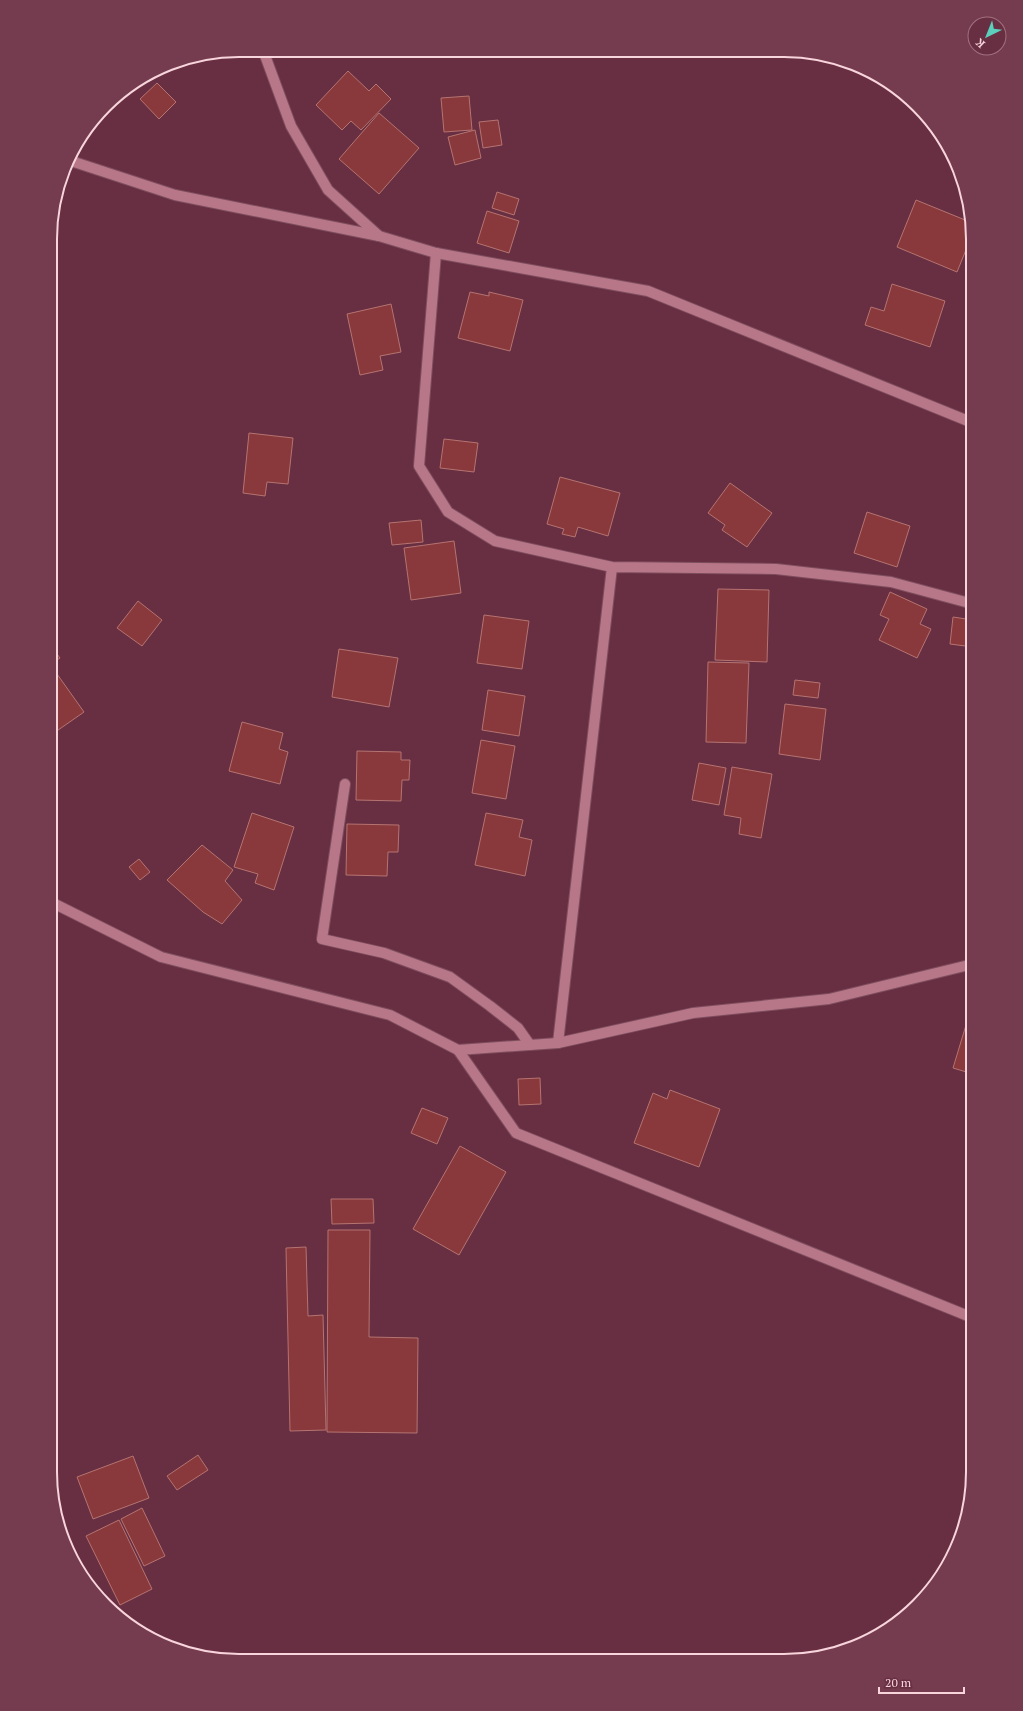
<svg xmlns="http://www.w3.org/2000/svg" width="1023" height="1711" font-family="'PT Serif',serif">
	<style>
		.building { fill: #89393b; stroke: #b57371 }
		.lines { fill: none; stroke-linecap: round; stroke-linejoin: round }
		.minor-casing { stroke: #7e4e5e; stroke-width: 12 }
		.tertiary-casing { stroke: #7e4e5e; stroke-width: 12 }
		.minor { stroke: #b87789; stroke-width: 10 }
		.tertiary { stroke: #b87789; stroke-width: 10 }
		.rim { fill: none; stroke: #f8d4dd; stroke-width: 2 }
	</style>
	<rect width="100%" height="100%" fill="#682f42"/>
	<path class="building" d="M348,71L369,91L376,84L391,99L361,130L351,121L342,130L316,105Z
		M157,83L176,102L159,119L140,99Z
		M469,96L472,130L444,132L441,98Z
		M379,113L419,148L379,194L339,159Z
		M498,120L502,145L483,148L479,122Z
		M475,130L481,158L455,165L448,137Z
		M497,192L519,199L514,215L492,208Z
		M916,200L970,222L972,235L957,272L897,247Z
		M487,211L519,221L509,253L477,243Z
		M892,284L945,301L930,347L865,325L871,307L884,311Z
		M470,292L489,296V292L523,300L510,351L458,338Z
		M391,304L401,352L380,356L383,370L360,375L347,314Z
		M249,433L293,438L288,484L267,482L265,496L243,493Z
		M444,439L478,443L474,472L440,468Z
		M560,477L620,493L608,536L578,527L575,537L562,534L564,529L547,524Z
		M730,483L772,513L747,547L722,530L725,525L708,513Z
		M867,512L910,526L897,567L854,553Z
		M421,520L423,542L392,545L389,523Z
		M454,541L461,593L411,600L404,548Z
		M718,589L769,590L767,662L715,660Z
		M890,592L927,609L920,624L931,629L917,658L879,640L889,619L880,615Z
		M138,601L162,620L142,646L117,628Z
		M484,615L529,621L522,669L477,663Z
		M953,617L973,620V647L950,644Z
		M51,646L60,658L51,664Z
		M339,649L398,658L389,707L332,697Z
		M708,662L749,663L746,743L706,742Z
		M57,674L84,712L51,735V679Z
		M795,680L820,683L818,698L793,695Z
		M488,690L525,696L519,736L482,730Z
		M785,704L826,709L820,760L779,754Z
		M242,722L283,733L279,749L288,752L280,784L229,771Z
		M481,740L515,746L506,799L472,793Z
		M357,751L401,752V760H410L409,780H402L401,801L356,800Z
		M699,763L726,768L719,805L692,800Z
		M732,767L772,774L761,838L739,834L741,818L724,815Z
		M252,813L294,827L274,890L255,883L258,874L234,867Z
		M486,813L523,820L519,837L532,840L525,876L475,865Z
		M347,824L399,825L398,852H388L387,876L346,875Z
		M202,845L233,870L225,881L242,900L222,924L203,912L167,880Z
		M139,859L150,872L140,880L129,867Z
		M973,1002V1074L953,1068Z
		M540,1078L541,1104L519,1105L518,1079Z
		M670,1090L720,1109L699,1167L634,1143L653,1093L667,1099Z
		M422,1108L448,1118L437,1144L411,1133Z
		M460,1146L506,1172L459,1255L413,1229Z
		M331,1199H373L374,1223L332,1224Z
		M328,1230H370L369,1337L418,1338L417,1433L327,1432Z
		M306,1247L308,1316L323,1315L326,1430L290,1431L286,1248Z
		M198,1455L208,1470L177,1490L167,1476Z
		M133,1456L149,1498L93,1519L77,1477Z
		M142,1508L165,1556L144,1566L121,1519Z
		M119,1520L152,1589L120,1605L86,1536Z
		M61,1526L85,1581L64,1544Z"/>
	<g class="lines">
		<defs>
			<path id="minor" d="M68,160L175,195L379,236
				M436,253L419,466L448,512L495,541L612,567L776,569L891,582L973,604
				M345,784L322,939L384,953L450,977L490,1006L518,1028L530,1045
				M558,1043L612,567
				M458,1050L516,1133L973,1318"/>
			<path id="tertiary" d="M263,50L291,126L328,190L379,236L436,253L648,291L973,423
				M51,902L161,957L390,1015L458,1050L558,1043L693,1013L829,999L973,964"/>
		</defs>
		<use href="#minor" class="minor-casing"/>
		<use href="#tertiary" class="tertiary-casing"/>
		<use href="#minor" class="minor"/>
		<use href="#tertiary" class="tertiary"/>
	</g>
	<path d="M0 0H1023V1711H0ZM239 57H784A182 182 0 0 1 966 239V1472A182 182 0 0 1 784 1654H239A182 182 0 0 1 57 1472V239A182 182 0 0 1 239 57Z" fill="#743c4e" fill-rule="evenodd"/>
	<path class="rim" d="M239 57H784A182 182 0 0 1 966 239V1472A182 182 0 0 1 784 1654H239A182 182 0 0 1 57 1472V239A182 182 0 0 1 239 57Z"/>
	<g transform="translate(987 36) rotate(223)"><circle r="19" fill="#682f42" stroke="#a27180"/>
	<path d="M0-3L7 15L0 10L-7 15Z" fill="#5bcebc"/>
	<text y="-6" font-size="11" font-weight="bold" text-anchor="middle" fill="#f8d4dd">K</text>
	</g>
	<path d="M879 1687v6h85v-6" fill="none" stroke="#f8d4dd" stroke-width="2"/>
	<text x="885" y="1687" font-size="12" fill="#f8d4dd" stroke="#682f42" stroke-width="3" paint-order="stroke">20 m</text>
</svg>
